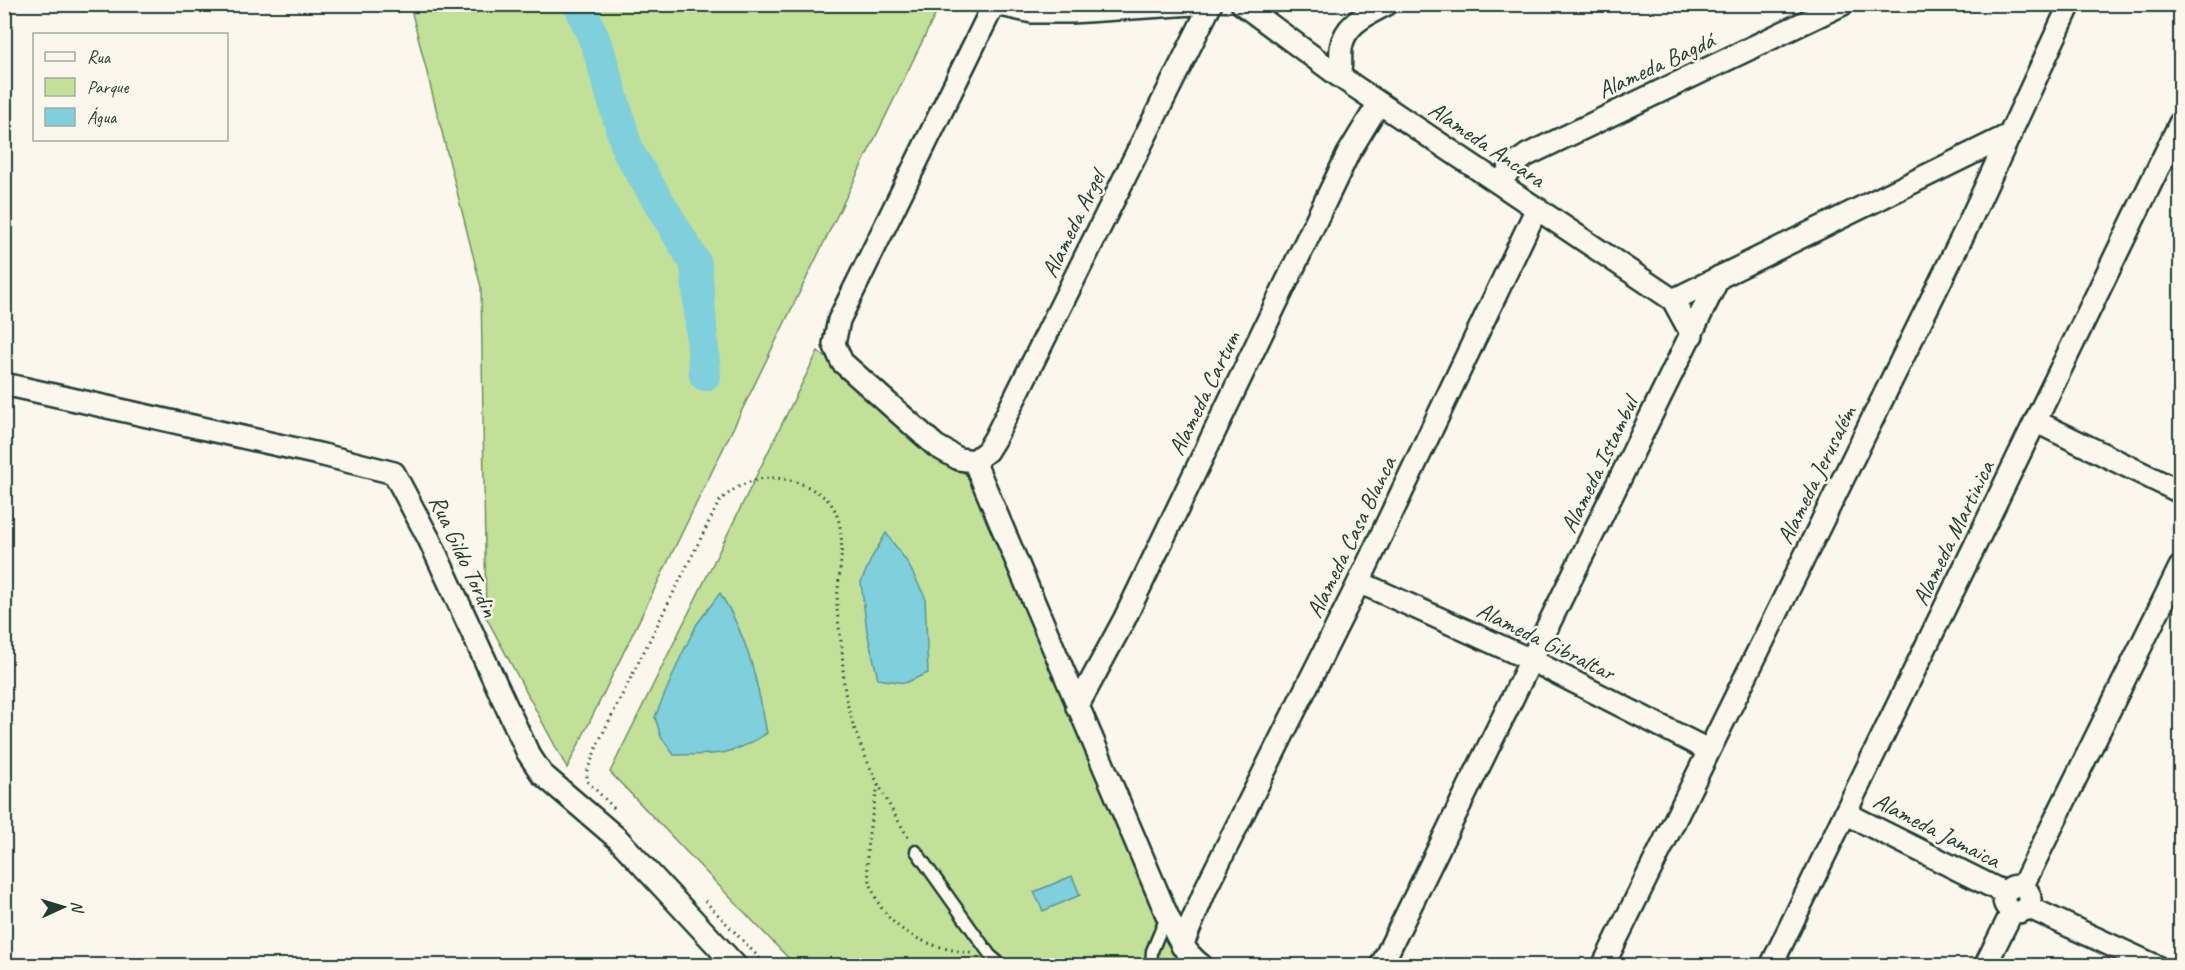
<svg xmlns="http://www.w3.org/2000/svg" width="2185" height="970" font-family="Caveat,sans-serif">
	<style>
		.green { fill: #c2e098; stroke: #708e66; stroke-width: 1.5 }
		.water { fill: #80cfdc; stroke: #599599; stroke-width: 1.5 }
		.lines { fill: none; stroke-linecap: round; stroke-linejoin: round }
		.river { stroke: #80cfdc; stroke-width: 32 }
		.lane-casing { stroke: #1f3d34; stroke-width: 15 }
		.street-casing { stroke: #1f3d34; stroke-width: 26 }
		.path { stroke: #1f3d34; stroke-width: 3; stroke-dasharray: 1.5 4.5; stroke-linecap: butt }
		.lane { stroke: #fbf7ec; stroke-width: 10 }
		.street { stroke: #fbf7ec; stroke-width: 21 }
		.labels { text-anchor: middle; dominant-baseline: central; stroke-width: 5; stroke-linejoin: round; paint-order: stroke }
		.street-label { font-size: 24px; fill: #1f3d34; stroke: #fbf7ec }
	</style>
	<rect width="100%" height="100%" fill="#fbf7ec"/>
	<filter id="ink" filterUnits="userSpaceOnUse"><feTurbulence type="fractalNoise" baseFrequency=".0167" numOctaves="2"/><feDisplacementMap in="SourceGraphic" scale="12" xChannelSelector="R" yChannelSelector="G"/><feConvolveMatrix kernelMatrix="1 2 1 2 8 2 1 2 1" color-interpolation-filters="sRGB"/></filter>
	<g filter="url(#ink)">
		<path class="green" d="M410,5H940L567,768L486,617L481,287Z
			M818,351L971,479L1188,965H795L610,772Z"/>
		<path class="water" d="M886,533L907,562L925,597L928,673L905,683L878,679L867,631L861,582L872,557Z
			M720,593C749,639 757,681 767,733C730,757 717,754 674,755L661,737L655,717L681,656L697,624Z
			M1072,876L1080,895L1043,911L1034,892Z"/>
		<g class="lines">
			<path class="river" d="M579,4L598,48L628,151L696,264L705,375"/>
			<defs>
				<path id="lane" d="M916,851L990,955L1003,966
					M1151,966L1152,951L1167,915"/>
				<path id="street" d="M996,4L1032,12H1071L1194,4
					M1242,4L1339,76L1673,300L1692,335
					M1339,76C1342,66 1340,58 1341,48C1345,23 1367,15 1387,4
					M1500,183L1513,165L1527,155L1843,4
					M1673,300L2011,134
					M4,384L323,455L394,473L429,539L528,753L542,774L618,839L736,966
					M2037,422L2180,492
					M974,461L959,459L936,446L842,362L834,344L839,320L994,4
					M974,461L1164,908C1174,931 1182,951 1202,966
					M974,461L987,451L995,438L1211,4
					M1359,582L1531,660L1708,750
					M1077,707L1124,620L1348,154L1379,103
					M1845,813L2005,893
					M2004 899a13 13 0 1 1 26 0a13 13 0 1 1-26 0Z
					M2022,887L2180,567
					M2028,907L2156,966
					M1182,946L1207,886L1359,582L1537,208
					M1381,966L1719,277
					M1603,966L1968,225L2070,4
					M1771,966L2180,123
					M1985,966L2012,912"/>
			</defs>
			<use href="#lane" class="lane-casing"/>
			<use href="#street" class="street-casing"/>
			<path class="path" d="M878,785C874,807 868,831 867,853C866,918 912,946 971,953
				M614,808L587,781V771L601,737L719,502C744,476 779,471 810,488C822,495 831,500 836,513C848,543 837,576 837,608C838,621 840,635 842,648C843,665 843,682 846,698C857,749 883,795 909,839
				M705,901L767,966"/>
			<use href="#lane" class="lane"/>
			<use href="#street" class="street"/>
		</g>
	</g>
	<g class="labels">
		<g class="street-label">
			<text transform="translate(1656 65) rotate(-25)">Alameda Bagdá</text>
			<text transform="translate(1487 144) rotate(34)">Alameda Ancara</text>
			<text transform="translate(1073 224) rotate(-64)">Alameda Argel</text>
			<text transform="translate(1204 393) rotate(-64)">Alameda Cartum</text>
			<text transform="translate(1599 465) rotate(-64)">Alameda Istambul</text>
			<text transform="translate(1816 475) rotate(-64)">Alameda Jerusalém</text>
			<text transform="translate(1953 533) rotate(-64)">Alameda Martinica</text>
			<text transform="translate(1351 537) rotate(-64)">Alameda Casa Blanca</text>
			<text transform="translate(464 556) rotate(65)">Rua Gildo Tordin</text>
			<text transform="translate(1546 641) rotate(26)">Alameda Gibraltar</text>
			<text transform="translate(1937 830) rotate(27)">Alameda Jamaica</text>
		</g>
	</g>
	<rect width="2185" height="970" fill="none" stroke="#fbf7ec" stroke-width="24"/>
	<rect x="12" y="12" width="2161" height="946" fill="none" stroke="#1f3d34" stroke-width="2" filter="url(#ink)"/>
	<rect x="33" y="33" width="195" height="108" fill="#fbf7ec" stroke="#a3ada2" stroke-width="1.5"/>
	<rect x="45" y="52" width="30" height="9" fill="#fbf7ec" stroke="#a3ada2" stroke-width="1.5"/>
	<text x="87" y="63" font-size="18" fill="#1f3d34">Rua</text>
	<rect x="45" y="78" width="30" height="18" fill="#c2e098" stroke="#a3ada2" stroke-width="1.5"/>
	<text x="87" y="93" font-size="18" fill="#1f3d34">Parque</text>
	<rect x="45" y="108" width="30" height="18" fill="#80cfdc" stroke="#a3ada2" stroke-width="1.5"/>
	<text x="87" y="123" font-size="18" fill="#1f3d34">Água</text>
	<g transform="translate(63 907) rotate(86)" stroke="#fbf7ec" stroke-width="4.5" paint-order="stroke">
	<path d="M0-4.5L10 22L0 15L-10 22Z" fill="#1f3d34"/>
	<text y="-9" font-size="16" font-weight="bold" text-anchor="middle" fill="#1f3d34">N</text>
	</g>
</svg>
